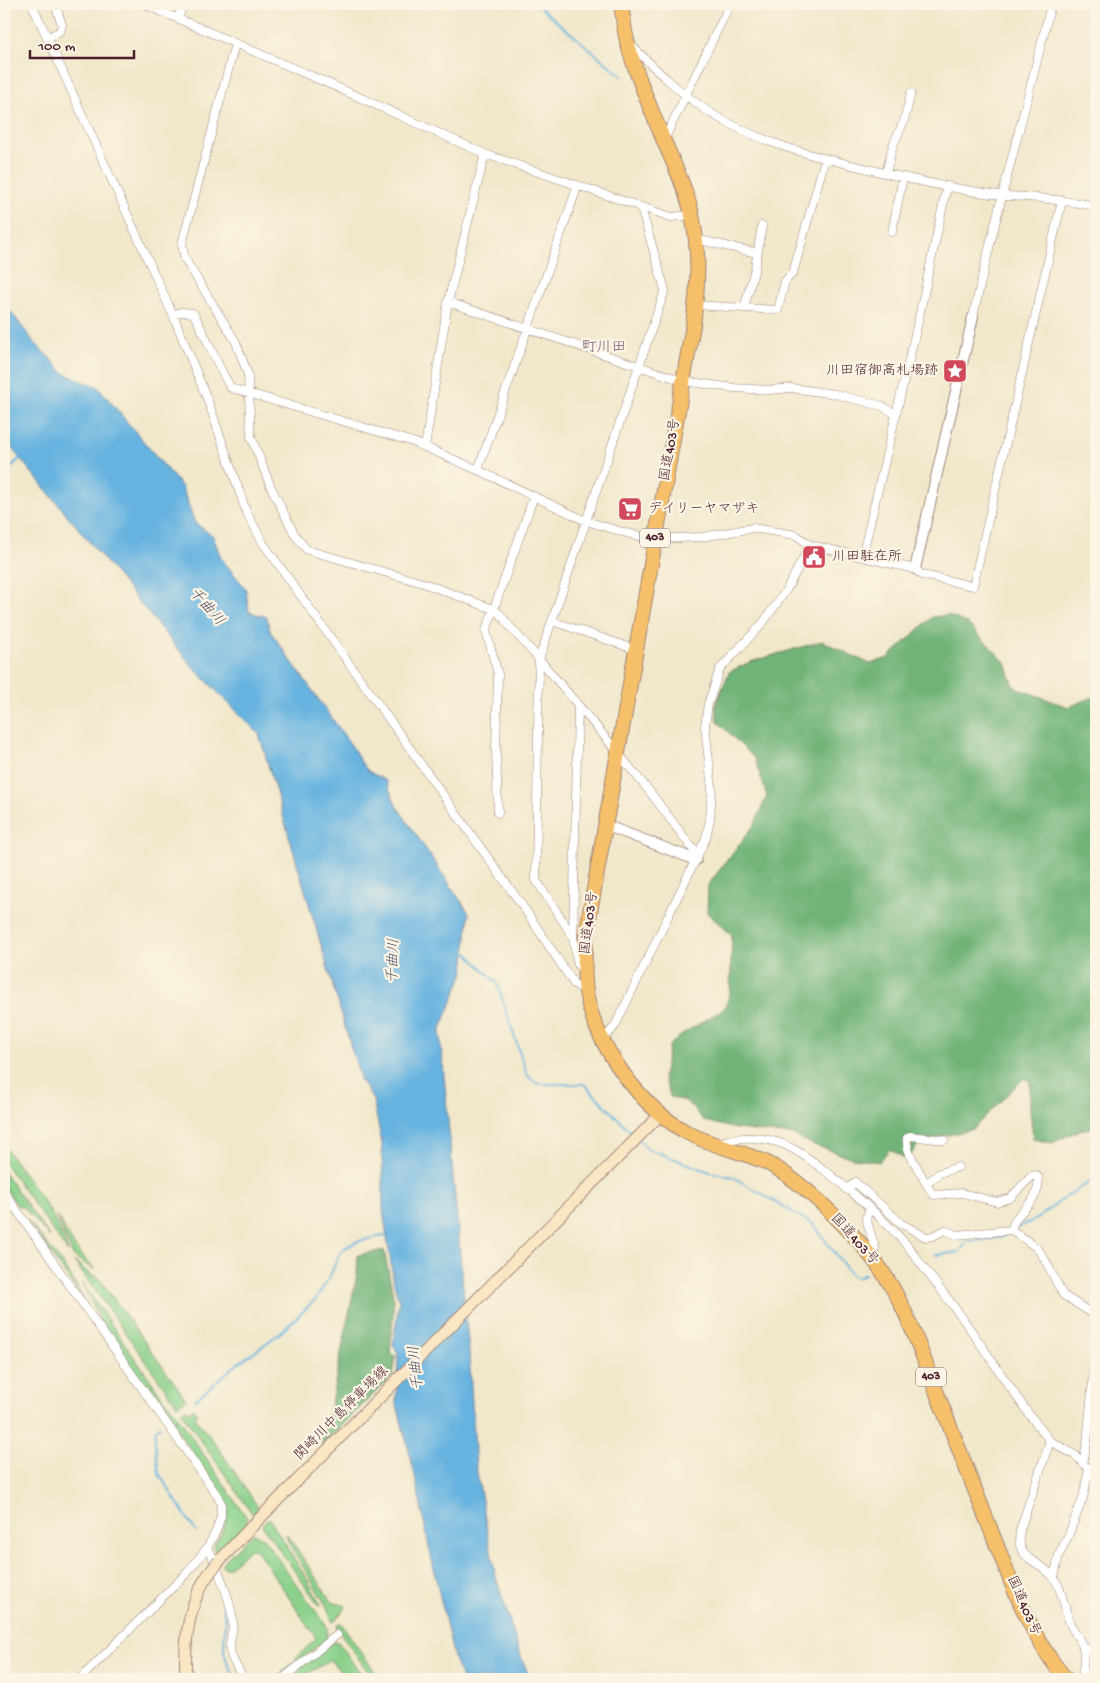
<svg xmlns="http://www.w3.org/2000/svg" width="1100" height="1683" font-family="'Gochi Hand','Klee One',sans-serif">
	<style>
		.green { fill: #8bd18c; stroke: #6a785c }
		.forest { fill: #70b378; stroke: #5d6952 }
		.water { fill: #66b3e0; stroke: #586986 }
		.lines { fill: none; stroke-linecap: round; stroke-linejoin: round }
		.stream { stroke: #66b3e0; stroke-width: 2 }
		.minor-casing { stroke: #9e847b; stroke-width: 9 }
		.tertiary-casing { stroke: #9e847b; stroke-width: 12 }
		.secondary-casing { stroke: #9e847b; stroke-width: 13 }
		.trunk-casing { stroke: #9e847b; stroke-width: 16 }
		.minor { stroke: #fff; stroke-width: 8 }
		.tertiary { stroke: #fff; stroke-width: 10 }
		.secondary { stroke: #fbe6c4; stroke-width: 11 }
		.trunk { stroke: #f6c06b; stroke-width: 14 }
		.secondary-bridge-casing { stroke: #9e847b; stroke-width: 13; stroke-linecap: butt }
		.secondary-bridge { stroke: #fbe6c4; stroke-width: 11 }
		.labels { text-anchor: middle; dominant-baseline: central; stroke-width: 4.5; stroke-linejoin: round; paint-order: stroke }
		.shield { fill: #fcf5e5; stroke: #7f5f63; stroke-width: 1 }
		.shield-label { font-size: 12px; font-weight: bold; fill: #4a1f2b }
		.poi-label { font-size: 14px; fill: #4a1f2b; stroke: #fcf5e5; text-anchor: start }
		.street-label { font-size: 14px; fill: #4a1f2b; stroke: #fcf5e5 }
		.neighbourhood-label { font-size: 15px; fill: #775274; stroke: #fcf5e5 }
		.water-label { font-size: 15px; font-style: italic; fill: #54536a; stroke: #fcf5e5 }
	</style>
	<rect width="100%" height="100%" fill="#fcf5e5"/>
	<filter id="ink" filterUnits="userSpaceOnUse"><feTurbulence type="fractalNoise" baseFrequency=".02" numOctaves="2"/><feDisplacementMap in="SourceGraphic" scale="10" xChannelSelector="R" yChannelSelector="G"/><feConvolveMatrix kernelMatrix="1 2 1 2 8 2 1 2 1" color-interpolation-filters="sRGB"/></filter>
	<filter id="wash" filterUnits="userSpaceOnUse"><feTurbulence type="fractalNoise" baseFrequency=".0096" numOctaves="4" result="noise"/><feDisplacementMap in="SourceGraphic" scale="20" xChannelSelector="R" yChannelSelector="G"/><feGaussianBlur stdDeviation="1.12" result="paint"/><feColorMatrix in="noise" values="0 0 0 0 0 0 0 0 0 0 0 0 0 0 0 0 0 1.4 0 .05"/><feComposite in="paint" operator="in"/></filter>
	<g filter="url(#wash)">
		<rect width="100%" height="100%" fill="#f1e8cb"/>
		<path class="green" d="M4,1145C25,1178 58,1213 68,1252L4,1162Z
			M4,1172L50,1237L24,1208L17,1205L4,1187Z
			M56,1215L75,1247L95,1270L73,1256Z
			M27,1220C50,1247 71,1273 87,1305Z
			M74,1261L91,1275L98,1277L186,1399L177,1405Z
			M82,1283L163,1398L179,1417L172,1423L145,1390L99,1321L97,1314Z
			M193,1408L198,1414L195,1416L197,1421L215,1443L258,1507L254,1516L181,1412L186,1409L189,1411Z
			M179,1418L247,1518L248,1522L218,1553L213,1548C214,1543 216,1541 219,1537C225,1527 228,1517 228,1506L173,1423Z
			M269,1518L307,1579L321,1605H319L263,1527L262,1524Z
			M253,1533L263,1538L328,1628L326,1639L277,1679H274L287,1668L316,1638L257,1550L250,1549L227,1569L221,1564Z
			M287,1534L332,1602L346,1606L334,1622L332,1621L327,1607L289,1543L286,1535Z
			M341,1623L380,1679H373L337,1628V1624Z
			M334,1642H338L365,1679H347L330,1660L299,1679H286Z"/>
		<path class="forest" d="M948,615L968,624L1006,663L1014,687L1068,707L1096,696V1127L1080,1130L1052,1143L1033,1139L1030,1109V1082L1024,1078L973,1129L920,1142L907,1160L890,1149L879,1162L852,1158L814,1145L793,1135L736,1129L704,1121L686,1101L671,1098L663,1077L669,1046L684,1033L725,1008L730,992L732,935L707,913L708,885L754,825L767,796L755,759L718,722L715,707L729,672L750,662L822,641L870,664L888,658L932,617Z
			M384,1250L394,1299L390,1353L396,1356L393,1375L322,1445L321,1438L330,1408L357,1274L358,1255Z"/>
		<path class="water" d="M4,299L8,308L33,341L64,373L84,382L97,386L182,487L195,523L213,536L221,558L246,589L249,612L267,617L270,631L351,745L361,762L368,771L386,781L396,805L469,913L464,972L440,1031L469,1353L476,1467L495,1574L519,1651L530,1679H462L454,1659L429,1547L414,1471L396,1401L398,1354L393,1345L399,1300L394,1284L383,1210L382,1143L373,1100L361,1081L259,734L192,666L4,439Z"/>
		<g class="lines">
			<path class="stream" d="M536,4L622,76
				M4,475L21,457
				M465,951L497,983L527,1075L538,1084H584L633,1134
				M640,1141L648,1149L710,1172L733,1177L813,1224L852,1276L857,1278L865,1274
				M1017,1228L1038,1218L1067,1196L1096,1178
				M936,1255L959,1252L967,1242L1002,1237L1008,1234
				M195,1400L237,1364L279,1334L316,1299L330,1276L339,1255L345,1248L356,1242L386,1235
				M160,1426L155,1430V1443L159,1474L196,1532
				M223,1604L225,1623L224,1652L228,1664L236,1679"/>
		</g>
	</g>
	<g filter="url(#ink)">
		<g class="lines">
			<defs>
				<path id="minor" d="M32,4L173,315L208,401L246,511L263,543L526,911L574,984L586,991
					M144,4L332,85L485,154L671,217L692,215
					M178,19L183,4
					M47,38L60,31L62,25L55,4
					M235,44L182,244L185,259L236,342L248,375L251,436L270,485L295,535L307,550L423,583L493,609L500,614L511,628L539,659L600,731L650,792L698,856
					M630,44C656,70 683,96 714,115C760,143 813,156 864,168C908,179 953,189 998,195C1008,197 1019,196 1028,197C1051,199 1074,202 1096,206
					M664,140L730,4
					M886,173L893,145L904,121L911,93
					M892,232L903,177
					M695,239L757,253
					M448,302L683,381L734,388L769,390L791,388L835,394L882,406L895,414
					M695,305L778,310L785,281L793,273L825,159
					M744,308L755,268L762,226
					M173,315L181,312L193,313C207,337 216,364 231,388L413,442L478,470L586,521L626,533L655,539L702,537L753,528L796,535L810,545L915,569L922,575L973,586L1062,200
					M973,317C996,212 1026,109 1051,4
					M425,447L448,302L485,154
					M478,470L578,185
					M862,557L918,322L947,186
					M552,621L637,650
					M498,813L496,748L498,674L486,631L534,496
					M573,937L578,706
					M583,971L578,965L573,937L536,880L539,659L665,290L641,208
					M603,1040L615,1026L706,838L710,819L712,789L705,726L708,704L720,669L762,624L787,589L810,545
					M944,1140L910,1136L907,1138C906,1143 908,1149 910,1154C913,1160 930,1192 934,1195L962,1193L997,1202L1010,1198L1032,1176L1035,1175L1038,1177C1042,1205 1013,1210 1012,1230
					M716,1144C737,1136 759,1136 780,1143C811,1153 901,1231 917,1259L961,1316L1028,1413L1050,1441L1075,1455L1096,1476
					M927,1183L940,1173L958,1167
					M847,1190L855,1182L902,1224L926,1237L933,1236L945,1230L956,1235L1012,1230L1037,1248L1044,1258L1063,1295L1096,1316
					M4,1192L217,1495L221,1503V1516L216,1531L207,1548L187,1573L80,1679
					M870,1209L866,1218L875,1248L871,1256
					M1050,1441L1020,1530C1015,1562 1038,1558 1053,1577C1063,1588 1065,1615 1072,1628C1076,1635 1081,1640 1083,1648C1085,1658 1083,1670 1082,1679
					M1083,1463L1087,1443L1094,1371L1096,1361
					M207,1548L212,1555C220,1577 231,1600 233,1623C233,1632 229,1641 230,1650C231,1661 240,1669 242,1679
					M1054,1577L1059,1555L1069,1534L1083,1498L1089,1468
					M1084,1650L1096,1646
					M282,1679L337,1635"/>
				<path id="tertiary" d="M915,569L973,317
					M605,825L696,860"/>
				<path id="secondary" d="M219,1561L255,1523L661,1114
					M186,1679C184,1643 187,1605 208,1575"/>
				<path id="trunk" d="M621,4C623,16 624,29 627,41C635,73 649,104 661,134C672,161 686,187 692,215C700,253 698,288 693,325L586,935C585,954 583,973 586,992C595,1045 641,1108 688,1133C713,1146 740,1151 765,1162C799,1178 847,1226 870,1255C904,1296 919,1348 938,1396C963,1460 989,1525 1014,1589C1029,1623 1042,1651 1066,1679"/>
			</defs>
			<use href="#minor" class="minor-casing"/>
			<use href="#tertiary" class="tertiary-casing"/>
			<use href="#secondary" class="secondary-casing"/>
			<use href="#trunk" class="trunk-casing"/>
			<use href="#minor" class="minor"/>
			<use href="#tertiary" class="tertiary"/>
			<use href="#secondary" class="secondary"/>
			<use href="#trunk" class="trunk"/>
			<defs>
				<path id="secondary-bridge" d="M208,1575L219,1561"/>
			</defs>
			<use href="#secondary-bridge" class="secondary-bridge-casing"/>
			<use href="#secondary-bridge" class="secondary-bridge"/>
		</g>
	</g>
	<defs>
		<symbol id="sight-square" viewBox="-11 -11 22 22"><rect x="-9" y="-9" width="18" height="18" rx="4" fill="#d1495b" stroke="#fcf5e5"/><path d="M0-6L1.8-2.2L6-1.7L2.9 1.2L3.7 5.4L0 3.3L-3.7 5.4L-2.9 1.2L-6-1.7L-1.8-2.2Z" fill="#fff"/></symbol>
		<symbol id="supermarket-square" viewBox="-11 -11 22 22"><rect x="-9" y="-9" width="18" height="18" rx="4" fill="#d1495b" stroke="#fcf5e5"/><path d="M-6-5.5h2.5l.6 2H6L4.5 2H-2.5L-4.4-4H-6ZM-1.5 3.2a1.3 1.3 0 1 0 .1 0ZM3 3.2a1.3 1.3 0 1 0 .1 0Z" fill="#fff"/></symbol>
		<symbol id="civic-square" viewBox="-11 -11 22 22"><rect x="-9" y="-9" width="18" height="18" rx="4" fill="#d1495b" stroke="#fcf5e5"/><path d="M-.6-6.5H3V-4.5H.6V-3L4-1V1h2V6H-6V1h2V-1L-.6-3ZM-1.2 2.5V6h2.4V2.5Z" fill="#fff"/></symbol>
	</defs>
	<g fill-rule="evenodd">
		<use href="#sight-square" x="941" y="357" width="28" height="28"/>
		<use href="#supermarket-square" x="616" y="495" width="28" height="28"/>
		<use href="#civic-square" x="800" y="543" width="28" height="28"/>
	</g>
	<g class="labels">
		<g class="shield">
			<rect x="640" y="528.5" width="30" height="19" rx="4"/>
			<rect x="916" y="1367.5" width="30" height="19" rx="4"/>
		</g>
		<g class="shield-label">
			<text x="655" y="538">403</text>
			<text x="931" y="1377">403</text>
		</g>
		<g class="poi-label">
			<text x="938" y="371" text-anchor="end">川田宿御高札場跡</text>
			<text x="648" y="509">デイリーヤマザキ</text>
			<text x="832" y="557">川田駐在所</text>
		</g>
		<g class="street-label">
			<text transform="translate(671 450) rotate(-80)">国道403号</text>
			<text transform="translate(590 923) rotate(-83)">国道403号</text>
			<text transform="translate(854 1240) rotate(48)">国道403号</text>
			<text transform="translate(342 1414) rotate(-45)">関崎川中島停車場線</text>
			<text transform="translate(1023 1606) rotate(66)">国道403号</text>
		</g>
		<g class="neighbourhood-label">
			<text x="604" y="348">町川田</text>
		</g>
		<g class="water-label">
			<text transform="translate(206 607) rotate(49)">千曲川</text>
			<text transform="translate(394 961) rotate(-88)">千曲川</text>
			<text transform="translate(417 1368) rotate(-96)">千曲川</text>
		</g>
	</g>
	<rect width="1100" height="1683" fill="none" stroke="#fcf5e5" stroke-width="20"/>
	<path d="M30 50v8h104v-8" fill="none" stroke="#4a1f2b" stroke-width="2.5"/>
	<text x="38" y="50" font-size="15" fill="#4a1f2b" stroke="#fcf5e5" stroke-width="4" paint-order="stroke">100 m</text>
</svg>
